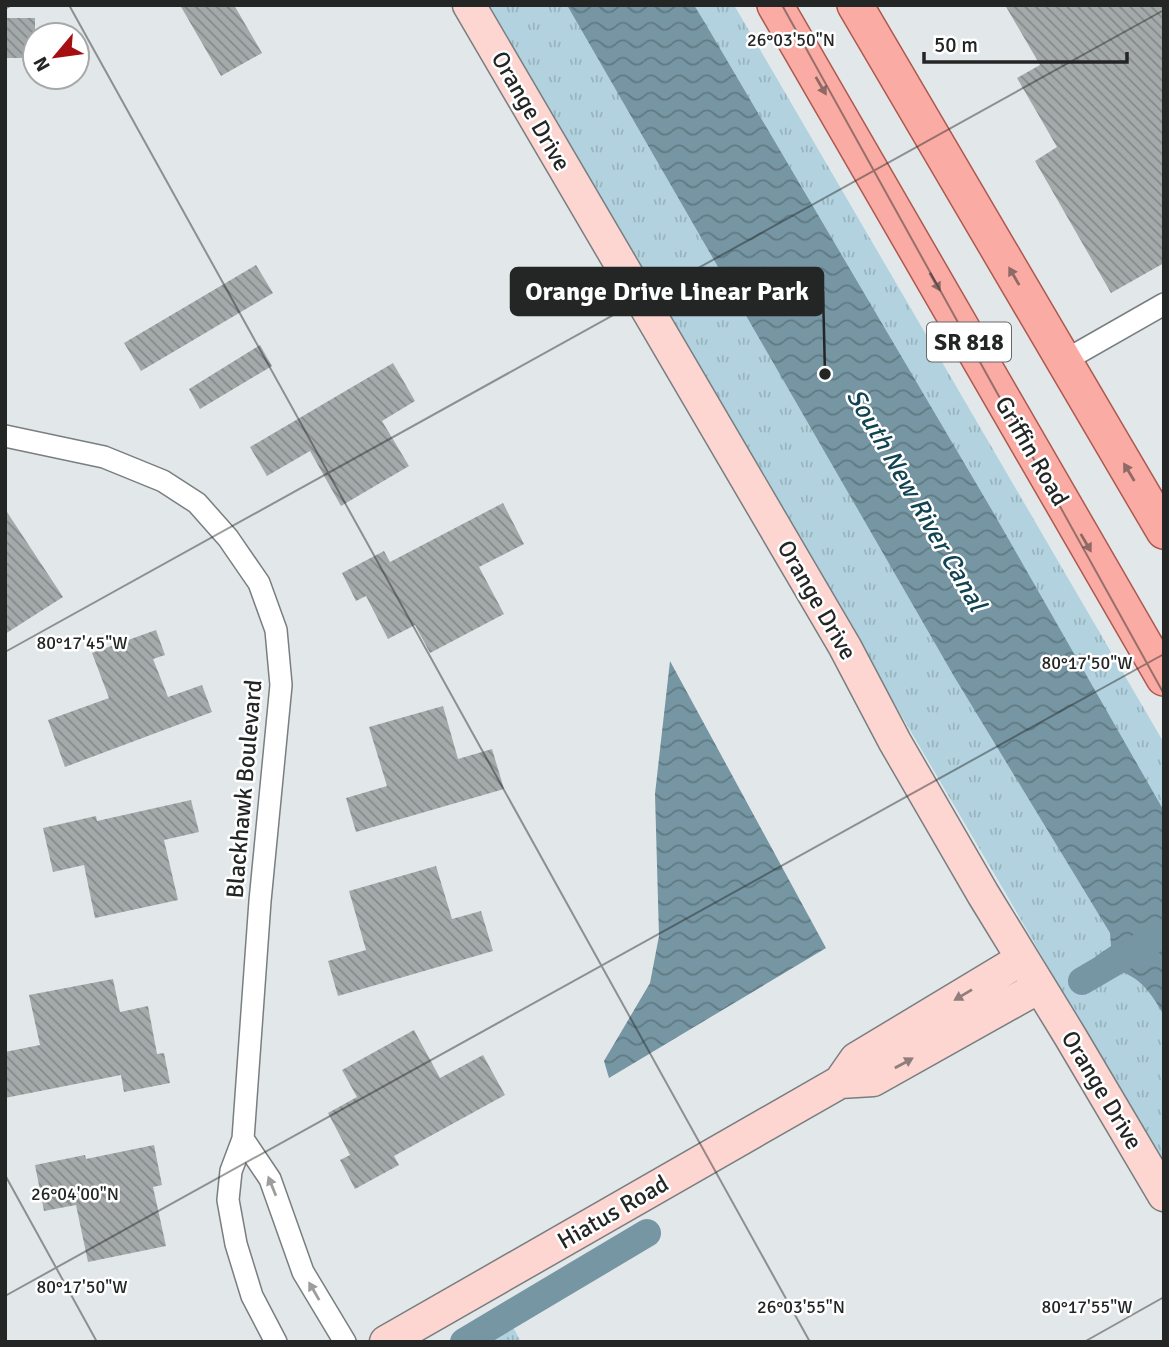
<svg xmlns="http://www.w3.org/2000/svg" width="1169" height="1347" font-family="Signika,sans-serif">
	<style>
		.park { fill: url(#park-tufts) }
		.water { fill: url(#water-waves) }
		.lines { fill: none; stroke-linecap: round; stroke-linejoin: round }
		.canal { stroke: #7596a2; stroke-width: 28 }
		.building { fill: url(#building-back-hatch) }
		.street-casing { stroke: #797e80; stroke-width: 24 }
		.secondary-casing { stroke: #797e80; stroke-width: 35 }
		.primary-casing { stroke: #ad5950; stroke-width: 38 }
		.street { stroke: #fff; stroke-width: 21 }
		.secondary { stroke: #fdd5d1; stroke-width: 32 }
		.primary { stroke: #faaca4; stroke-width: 35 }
		.oneway { fill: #8f6965 }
		.oneway2 { fill: #907e7c }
		.oneway3 { fill: #9c9d9d }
		.ticks { fill: none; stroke: #242626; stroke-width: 2; stroke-opacity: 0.45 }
		.labels { text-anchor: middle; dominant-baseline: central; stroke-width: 5; stroke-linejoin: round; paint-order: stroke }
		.shield { fill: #fff; stroke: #666767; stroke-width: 2 }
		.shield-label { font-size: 23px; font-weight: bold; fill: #242626 }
		.street-label { font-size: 24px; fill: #242626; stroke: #fff }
		.water-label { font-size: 26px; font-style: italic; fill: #124352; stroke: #fff }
		.ticks-label { font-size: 18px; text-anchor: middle; fill: #242626; stroke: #fff; stroke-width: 5; stroke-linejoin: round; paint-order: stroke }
		.leader { fill: none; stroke: #242626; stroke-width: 2.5 }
		.callout-dot { fill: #242626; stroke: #fff; stroke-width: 2.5 }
		.callout { fill: #242626; stroke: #242626; stroke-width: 2.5 }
		.callout-label { font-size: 26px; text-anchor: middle; font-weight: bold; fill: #fff }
	</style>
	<defs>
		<pattern id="park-tufts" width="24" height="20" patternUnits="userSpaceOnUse" patternTransform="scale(1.75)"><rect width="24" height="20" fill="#b1d2de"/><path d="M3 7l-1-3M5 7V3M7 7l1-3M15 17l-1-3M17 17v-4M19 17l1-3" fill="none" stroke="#98b4be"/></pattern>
		<pattern id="water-waves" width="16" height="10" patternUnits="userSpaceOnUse" patternTransform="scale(1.75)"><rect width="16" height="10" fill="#7596a2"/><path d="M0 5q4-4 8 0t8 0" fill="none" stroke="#607a84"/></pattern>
		<pattern id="building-back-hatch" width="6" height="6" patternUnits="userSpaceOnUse" patternTransform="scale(1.75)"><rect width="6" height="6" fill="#a4a9aa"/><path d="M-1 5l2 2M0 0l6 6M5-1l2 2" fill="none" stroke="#85898a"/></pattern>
	</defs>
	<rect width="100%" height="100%" fill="#e2e7e9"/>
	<path class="park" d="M485,5H734L1164,743V1168L1009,899Z
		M507,1316L521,1342H464Z"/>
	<path class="water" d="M567,5H694L705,23L993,512L1164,811V1015C1151,994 1143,979 1119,971L1107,979L1095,957L1111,946L1110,933L955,678Z
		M670,661L826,948L609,1078L604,1061L650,983L659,936L655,794Z"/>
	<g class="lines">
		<path class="canal" d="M1082,981L1164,933
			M464,1342L647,1233"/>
	</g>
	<path class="building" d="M180,5H234L262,53L221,76Z
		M1005,5H1164V263L1111,293L1035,161L1057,147L1017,78L1040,65Z
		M5,18H35V58H5Z
		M256,265L273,293L141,371L124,343Z
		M260,345L272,366L200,409L189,389Z
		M393,363L415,401L382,421L409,466L341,506L310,451L267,476L250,447Z
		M503,503L524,544L479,567L504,614L430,653L415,625L388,639L366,596L356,601L342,573L384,551L390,562Z
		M5,509L63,597L5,634Z
		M156,630L165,655L153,659L168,697L202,685L212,712L65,767L48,720L109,698L92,653Z
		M443,706L458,759L492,749L504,789L356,832L346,798L387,786L369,727Z
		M191,800L199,832L164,840L178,900L95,918L84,865L53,872L43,828L96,816L97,821Z
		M436,866L452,919L481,911L493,951L338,996L328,961L366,950L349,891Z
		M113,979L120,1012L148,1006L157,1054L164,1053L170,1083L124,1092L121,1075L5,1098V1052L40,1045L29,995Z
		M414,1030L440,1078L483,1055L505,1095L394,1156L399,1165L355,1189L340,1160L350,1155L328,1113L357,1097L342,1070Z
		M154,1145L162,1185L153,1187L166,1246L88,1262L76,1205L44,1211L35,1165L85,1155L86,1159Z"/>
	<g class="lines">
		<defs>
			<path id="street" d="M1064,361L1164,304
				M5,436L104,457L163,481L197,503L228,538L259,583L276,630L281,685L260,901L243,1139L231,1171L228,1200L236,1244L252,1296L276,1342
				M243,1139L270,1179L303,1272L345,1342"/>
			<path id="secondary" d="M469,5L845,647L895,742L983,894L1070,1036L1164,1195
				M840,1082L873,1080L1039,987
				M386,1342L840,1082L856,1059L1022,959"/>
			<path id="primary" d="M775,5L1164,678
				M855,5L1164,531"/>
		</defs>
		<use href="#street" class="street-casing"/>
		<use href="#secondary" class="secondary-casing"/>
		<use href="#primary" class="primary-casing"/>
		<use href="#street" class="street"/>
		<use href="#secondary" class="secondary"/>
		<use href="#primary" class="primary"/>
	</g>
	<defs><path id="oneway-solid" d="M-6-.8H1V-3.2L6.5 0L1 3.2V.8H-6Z" transform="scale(1.75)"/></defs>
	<g class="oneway">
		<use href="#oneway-solid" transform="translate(821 86) rotate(60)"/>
		<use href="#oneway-solid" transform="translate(1014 276) rotate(-120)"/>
		<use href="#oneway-solid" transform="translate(935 282) rotate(60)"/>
		<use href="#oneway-solid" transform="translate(1129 472) rotate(-121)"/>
		<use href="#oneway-solid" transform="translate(1086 543) rotate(60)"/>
	</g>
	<g class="oneway2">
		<use href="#oneway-solid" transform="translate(963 995) rotate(149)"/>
		<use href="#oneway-solid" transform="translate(904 1063) rotate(-29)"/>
	</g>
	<g class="oneway3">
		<use href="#oneway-solid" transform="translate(272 1186) rotate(-112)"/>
		<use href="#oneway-solid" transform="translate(314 1291) rotate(-120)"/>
	</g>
	<path class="ticks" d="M69,5L810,1342M782,5L1164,694M5,9L12,5M5,652L1164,10M5,1175L97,1342M5,1296L1164,654M1084,1342L1164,1297"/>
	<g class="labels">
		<rect class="shield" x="927" y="322.5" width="84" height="39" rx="5"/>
		<g class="shield-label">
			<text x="969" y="342">SR 818</text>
		</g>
		<g class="street-label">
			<text transform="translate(531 111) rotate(60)">Orange Drive</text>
			<text transform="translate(1032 451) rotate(60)">Griffin Road</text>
			<text transform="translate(817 600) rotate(60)">Orange Drive</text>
			<text transform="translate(244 789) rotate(-85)">Blackhawk Boulevard</text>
			<text transform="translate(1102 1090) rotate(59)">Orange Drive</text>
			<text transform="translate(613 1212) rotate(-30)">Hiatus Road</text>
		</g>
		<g class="water-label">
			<text transform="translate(916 500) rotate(60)">South New River Canal</text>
		</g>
	</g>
	<g class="ticks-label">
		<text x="791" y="46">26°03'50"N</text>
		<text x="82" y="649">80°17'45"W</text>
		<text x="1087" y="669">80°17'50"W</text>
		<text x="75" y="1200">26°04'00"N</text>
		<text x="82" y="1293">80°17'50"W</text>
		<text x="1087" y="1313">80°17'55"W</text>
		<text x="801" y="1313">26°03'55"N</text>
	</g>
	<path class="leader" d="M825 374L823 291"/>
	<circle class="callout-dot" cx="825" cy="374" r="7"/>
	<rect class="callout" x="511" y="268" width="312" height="47" rx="7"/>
	<g class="callout-label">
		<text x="667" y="300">Orange Drive Linear Park</text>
	</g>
	<rect width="1169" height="1347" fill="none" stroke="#242626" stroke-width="14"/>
	<g transform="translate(56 56) rotate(241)"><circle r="33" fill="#ffffff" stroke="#a7a8a8" stroke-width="2"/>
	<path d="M0-5L12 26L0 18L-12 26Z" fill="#a50f12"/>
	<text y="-10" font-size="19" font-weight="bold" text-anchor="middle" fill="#242626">N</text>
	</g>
	<path d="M924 52v10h203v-10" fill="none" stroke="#242626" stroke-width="3.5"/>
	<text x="934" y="52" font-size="21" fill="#242626" stroke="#ffffff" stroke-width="5" paint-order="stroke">50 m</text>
</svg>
